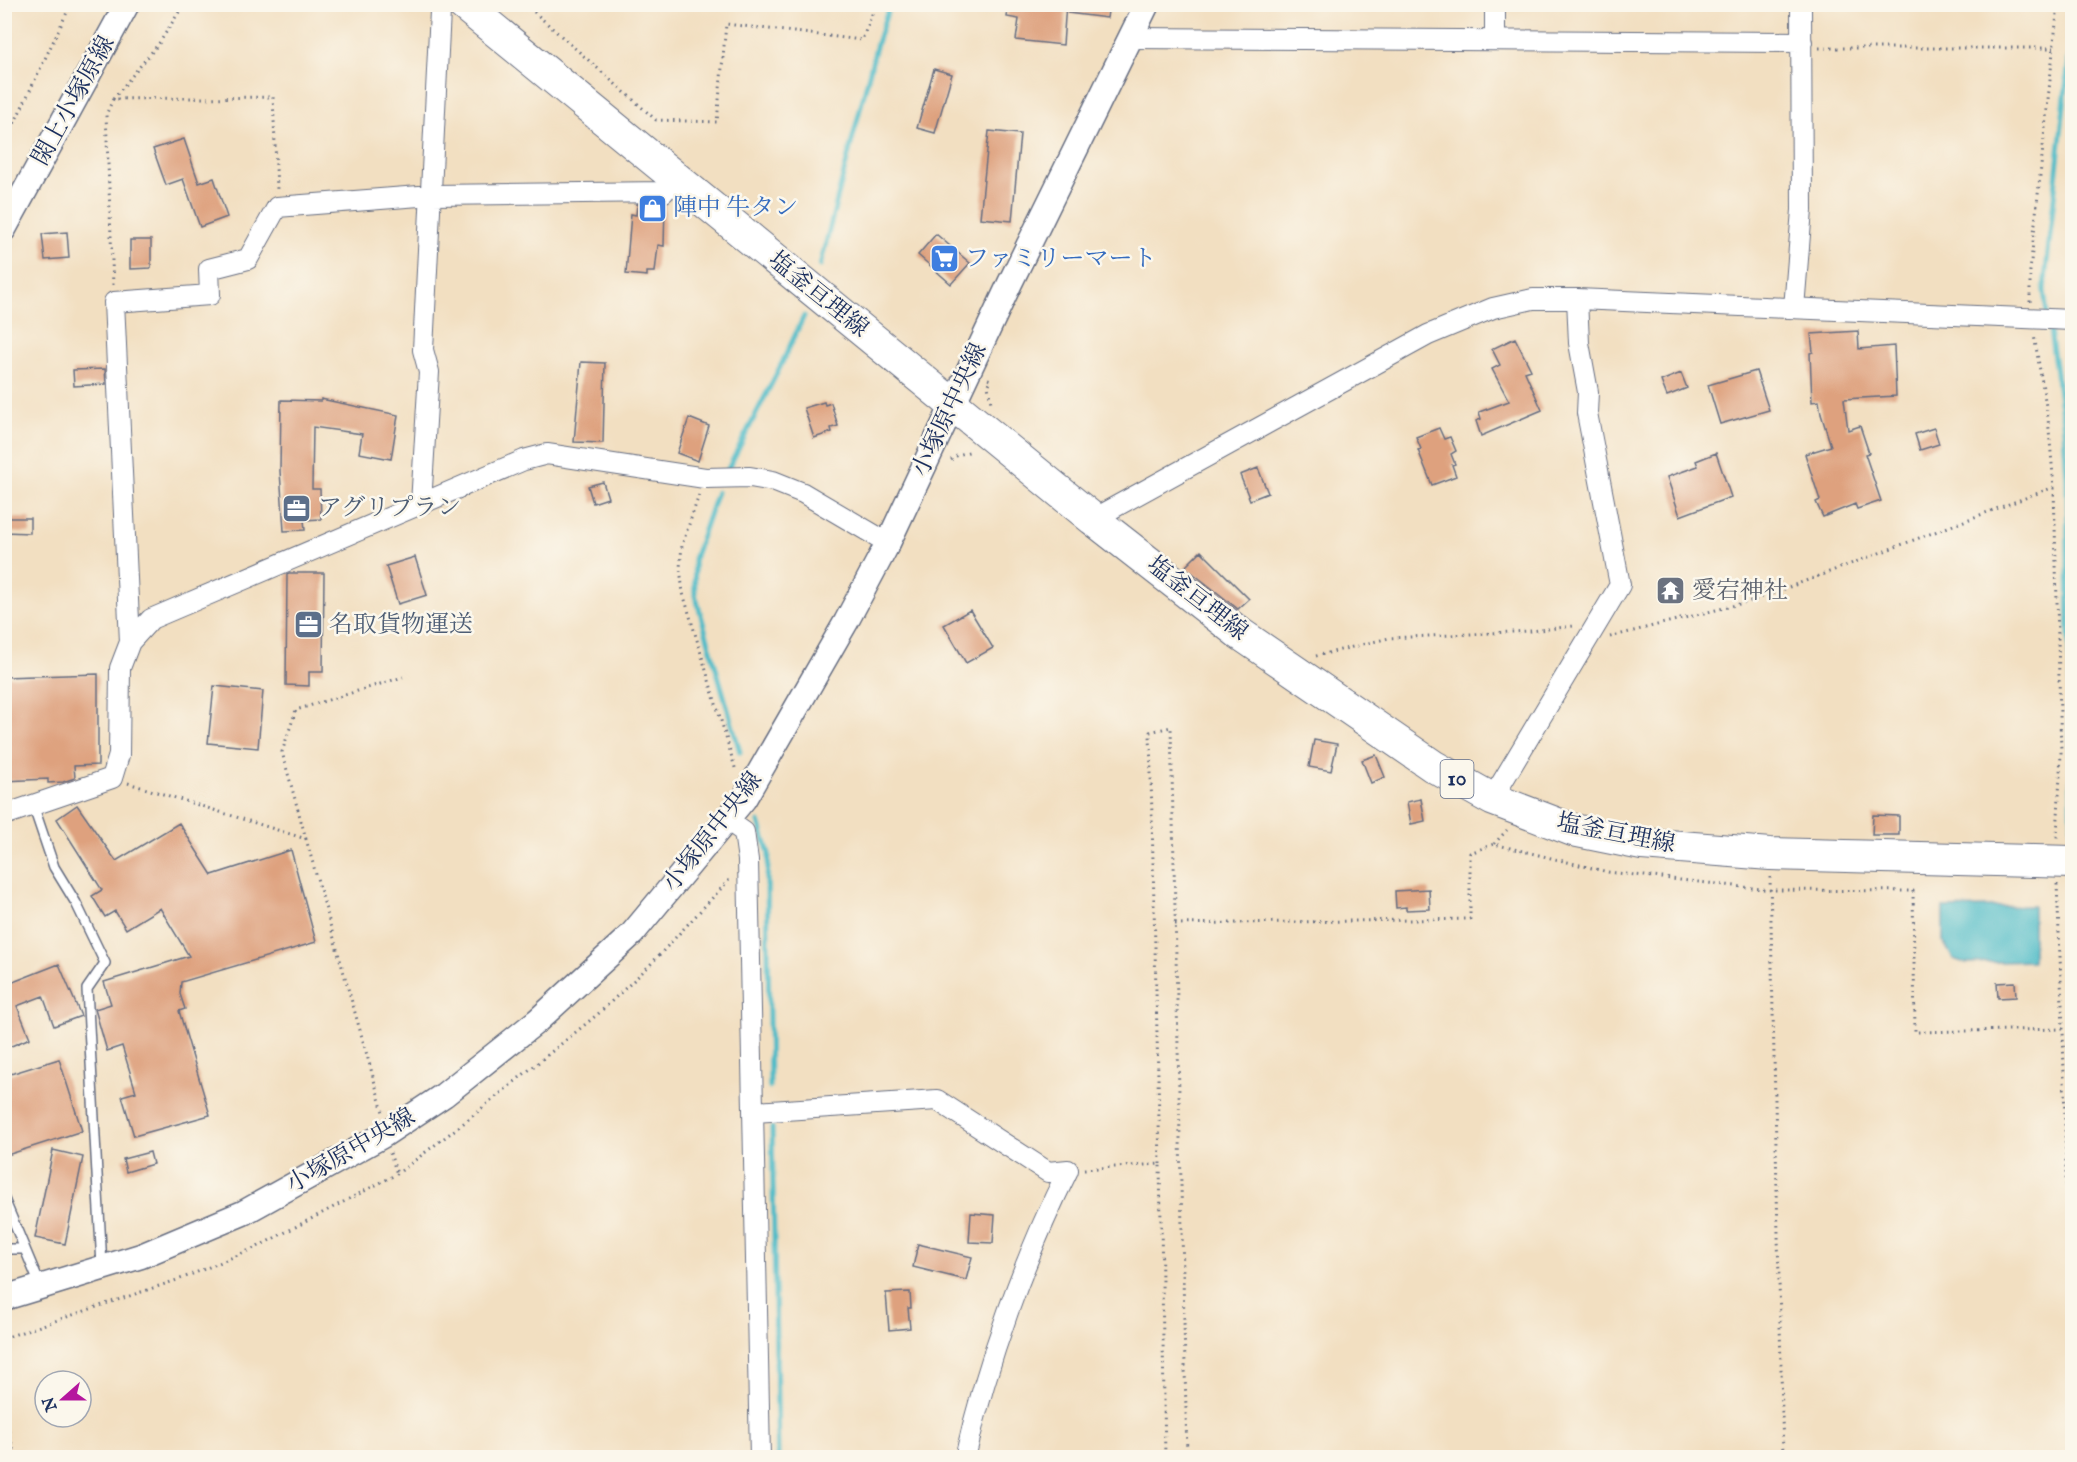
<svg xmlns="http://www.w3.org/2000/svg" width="2077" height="1462" font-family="'IM FELL English','Noto Serif JP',serif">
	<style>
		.water { fill: #4ebbc7; stroke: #347592; stroke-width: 1.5 }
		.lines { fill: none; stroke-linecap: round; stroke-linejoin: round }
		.stream { stroke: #4ebbc7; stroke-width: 5 }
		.building { fill: #dea17e }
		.service-casing { stroke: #666d81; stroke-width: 12 }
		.minor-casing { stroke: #666d81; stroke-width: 22 }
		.tertiary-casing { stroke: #666d81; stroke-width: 27 }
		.primary-casing { stroke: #666d81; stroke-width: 34 }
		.path { stroke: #666d81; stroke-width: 3; stroke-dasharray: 1.5 4.5; stroke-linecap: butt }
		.service { stroke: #fff; stroke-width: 9 }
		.minor { stroke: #fff; stroke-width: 20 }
		.tertiary { stroke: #fff; stroke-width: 24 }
		.primary { stroke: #fff; stroke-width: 32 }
		.labels { text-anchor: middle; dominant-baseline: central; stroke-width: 5; stroke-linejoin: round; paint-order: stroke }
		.shield { fill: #fbf7ec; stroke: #5e6b89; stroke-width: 1.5 }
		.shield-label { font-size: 22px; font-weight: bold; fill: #1b2f5e }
		.street-label { font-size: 24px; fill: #1b2f5e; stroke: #fbf7ec }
		.shop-label { font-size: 24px; fill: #366cbe; stroke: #fbf7ec; text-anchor: start }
		.service-label { font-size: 24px; fill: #4e5e75; stroke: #fbf7ec; text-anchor: start }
		.worship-label { font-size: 24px; fill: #5b616d; stroke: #fbf7ec; text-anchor: start }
	</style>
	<rect width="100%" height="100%" fill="#fbf7ec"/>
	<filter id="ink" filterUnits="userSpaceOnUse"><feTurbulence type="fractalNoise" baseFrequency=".0167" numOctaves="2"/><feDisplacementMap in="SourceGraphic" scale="12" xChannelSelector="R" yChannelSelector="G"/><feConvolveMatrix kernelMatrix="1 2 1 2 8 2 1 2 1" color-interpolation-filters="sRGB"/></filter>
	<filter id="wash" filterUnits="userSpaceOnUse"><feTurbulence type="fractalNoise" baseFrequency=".008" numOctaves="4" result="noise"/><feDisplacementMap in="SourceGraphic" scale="24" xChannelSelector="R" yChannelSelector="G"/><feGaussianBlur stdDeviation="1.35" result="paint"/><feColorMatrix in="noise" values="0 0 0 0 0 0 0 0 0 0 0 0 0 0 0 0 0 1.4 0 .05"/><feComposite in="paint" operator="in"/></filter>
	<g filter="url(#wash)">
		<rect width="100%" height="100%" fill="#f2dfc1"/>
		<path class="water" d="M2033,906V961L1965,963L1953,959L1943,941V908Z"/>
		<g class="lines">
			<path class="stream" d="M820,266L877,43L890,4
				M2047,314L2044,290L2072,32
				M2049,323L2064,429L2067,477L2072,848
				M728,469L781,365L804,316
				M717,492L694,559L695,594L740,752
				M759,822L769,854L767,878L770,1087
				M772,1128L778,1458"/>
		</g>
		<g id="blocks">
			<path class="building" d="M1009,4H1066L1063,45L1016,40L1019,19L1007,17Z
				M1069,4H1109L1107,18L1068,13Z
				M934,69L952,74L935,133L917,128Z
				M989,131L1020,134L1012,221L980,218Z
				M184,139L199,183L214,178L227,217L200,227L183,179L166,185L153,149Z
				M637,204H665L664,246L658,245L655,272H647V276L626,274L631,214L636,215Z
				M67,232L69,258L45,260L42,234Z
				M936,234L970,263L951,284L918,255Z
				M130,240H151V268L130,269Z
				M1858,331L1859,349L1894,346L1896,396L1844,399L1848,430L1860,426L1869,453L1865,454L1881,501L1857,509L1855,504L1823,517L1816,502L1820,500L1805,454L1831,446L1821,414L1819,401L1812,402L1810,353L1813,352L1811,334Z
				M1515,338L1531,370L1525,372L1542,410L1481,436L1476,421L1481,419L1479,412L1509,401L1492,369L1500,365L1492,349Z
				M581,362L605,363L603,443L574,442Z
				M105,369L106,384L74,386L73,370Z
				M1756,371L1769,410L1720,424L1708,385Z
				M1681,373L1687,388L1667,396L1661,381Z
				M321,399L398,415L391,459L359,453L362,434L313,427L312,489H320L321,519L304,520L305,530L284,531L280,471L281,400L321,401Z
				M824,402L825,405L831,403L838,426L831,428L832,432L814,438L804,408Z
				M689,418L709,426L698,461L677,453Z
				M1439,428L1444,439L1450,437L1456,451L1451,454L1455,464L1452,465L1456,476L1432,485L1418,450L1421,449L1416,437Z
				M1934,428L1939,444L1920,450L1915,434Z
				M1716,453L1731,497L1680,516L1667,477L1698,466L1696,461Z
				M1258,468L1268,493L1250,500L1240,475Z
				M603,482L608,498L593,503L588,486Z
				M4,518H30V533L4,532Z
				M1201,551L1249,599L1238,609L1185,567Z
				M415,557L427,595L398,604L386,566Z
				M289,573H324L323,672H309V686L286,685L287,574Z
				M970,610L993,648L966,663L944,625Z
				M98,674V765L74,766L75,778L63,782L48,783V779L4,781V677Z
				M214,686L263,691L258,748L208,743Z
				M1314,740L1337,744L1331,771L1309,767Z
				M1376,755L1385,777L1371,783L1362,760Z
				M1421,799L1425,821L1411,824L1407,802Z
				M77,805L116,861L179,823L212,875L291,850L316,942L181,982L180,994L185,1009L179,1011L210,1115L134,1136L122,1096L136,1092L130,1072L122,1046L107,1051L95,1009L111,1004L104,982L189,956L160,908L126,929L115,911L105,917L92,896L102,890L57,819Z
				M1873,815L1899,816V835H1872Z
				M1429,889L1430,909L1406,910V907L1396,908L1395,891Z
				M59,964L81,1016L54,1026L43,996L17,1006L30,1038L9,1047L4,1035V976L8,984Z
				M2015,982L2016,997L1998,998L1997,983Z
				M59,1059L82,1131L4,1156V1076Z
				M53,1150L83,1157L65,1244L35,1238Z
				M150,1152L153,1164L126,1172L123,1159Z
				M971,1213L995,1215L993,1243L969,1242Z
				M918,1244L972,1257L966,1280L913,1267Z
				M910,1292L911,1308H908L910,1328L889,1330L886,1293Z"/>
		</g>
	</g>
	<g filter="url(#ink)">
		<use href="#blocks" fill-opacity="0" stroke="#666d81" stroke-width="1.5"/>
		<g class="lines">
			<defs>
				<path id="service" d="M33,805L54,867L76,903L105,963L87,989L102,1266
					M4,1199L40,1285
					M4,1249H25"/>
				<path id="minor" d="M1495,4V40
					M1131,38L1802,42
					M1794,308L1802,210L1801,4
					M421,504L429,372L423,350L440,11L446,4
					M1093,519L1428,335L1493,308L1533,299H1577L2072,320
					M130,642L114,302L210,295L209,269L248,259L277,207L432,195L664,192L674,179
					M1492,799L1620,585L1587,413L1588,392L1579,343L1577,299
					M4,815L112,778L119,755L120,668L130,642L151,619L524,460L547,454L705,478L750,477L773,481L803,493L888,543
					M727,820L744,832L748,860L760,1458
					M754,1112L937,1100L1048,1172L1068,1170
					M965,1458C987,1361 1024,1259 1068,1170"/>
				<path id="tertiary" d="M4,229L127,4
					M4,1298L141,1256L243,1213L382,1136L444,1095L537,1021L632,934L744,799L846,622L888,543L1010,283L1147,4"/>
				<path id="primary" d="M463,4L1093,519L1239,633L1433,766L1492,799L1573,830L1642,844L1770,854L2072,862"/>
			</defs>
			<use href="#service" class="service-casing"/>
			<use href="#minor" class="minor-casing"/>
			<use href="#tertiary" class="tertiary-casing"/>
			<use href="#primary" class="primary-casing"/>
			<path class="path" d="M525,4L656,120L717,122L726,24L862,40L876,4
				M1819,48H2054
				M113,99L160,42L184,4
				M4,145L71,4
				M113,285L106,115L113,99L273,97L277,190
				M2030,302V271L2058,4
				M988,379L991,380L988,386L991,403
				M951,460L958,455L972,451
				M2054,488L2061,752L2057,838
				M699,495L682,545L680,568L683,593L736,771
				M1610,637L1755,600L2054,487L2048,418L2034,335
				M1316,656L1389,638L1531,631L1574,626
				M128,783L306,839L383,1112
				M306,839L282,752L296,710L403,677
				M1494,844L1507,830
				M1770,877L1783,1458
				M2057,884L2063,1029L2072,1458
				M1175,924L1470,919V853L1494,844L1608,872L1771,890L1913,891L1915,1032L2063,1029
				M390,1153L397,1174
				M1160,1164L1150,732L1171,727L1187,1458
				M1084,1169L1160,1164L1165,1458
				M4,1338L183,1278L257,1247L397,1174L465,1122L598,1014L649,966L729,880
				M4,1414L16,1458"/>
			<use href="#service" class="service"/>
			<use href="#minor" class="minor"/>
			<use href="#tertiary" class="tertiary"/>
			<use href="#primary" class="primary"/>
		</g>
	</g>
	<defs>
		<symbol id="shop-square" viewBox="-11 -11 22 22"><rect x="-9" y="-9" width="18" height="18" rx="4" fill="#3f7fe0" stroke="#fbf7ec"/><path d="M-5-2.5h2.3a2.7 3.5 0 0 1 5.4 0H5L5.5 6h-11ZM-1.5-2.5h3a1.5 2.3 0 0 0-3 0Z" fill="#fff"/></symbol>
		<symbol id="supermarket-square" viewBox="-11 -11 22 22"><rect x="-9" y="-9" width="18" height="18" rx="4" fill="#3f7fe0" stroke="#fbf7ec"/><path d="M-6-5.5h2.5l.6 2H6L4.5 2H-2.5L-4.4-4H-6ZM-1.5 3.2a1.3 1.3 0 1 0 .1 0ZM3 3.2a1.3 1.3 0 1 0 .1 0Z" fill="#fff"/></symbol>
		<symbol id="office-square" viewBox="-11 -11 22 22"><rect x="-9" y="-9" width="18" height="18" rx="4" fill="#5c6f8a" stroke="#fbf7ec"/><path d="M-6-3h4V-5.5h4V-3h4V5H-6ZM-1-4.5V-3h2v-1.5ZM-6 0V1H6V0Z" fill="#fff"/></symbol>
		<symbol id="temple-square" viewBox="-11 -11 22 22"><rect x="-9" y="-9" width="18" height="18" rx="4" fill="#6b7280" stroke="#fbf7ec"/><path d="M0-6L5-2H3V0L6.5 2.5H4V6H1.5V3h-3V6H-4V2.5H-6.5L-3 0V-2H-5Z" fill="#fff"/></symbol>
	</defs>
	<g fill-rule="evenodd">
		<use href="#shop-square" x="636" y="192" width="33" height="33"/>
		<use href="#supermarket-square" x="928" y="242" width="33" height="33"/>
		<use href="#office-square" x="280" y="492" width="33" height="33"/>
		<use href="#temple-square" x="1654" y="574" width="33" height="33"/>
		<use href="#office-square" x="292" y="608" width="33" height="33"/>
	</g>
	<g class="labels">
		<rect class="shield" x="1440.5" y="760" width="33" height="38" rx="4.5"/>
		<g class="shield-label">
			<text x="1457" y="779">10</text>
		</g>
		<g class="street-label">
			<text transform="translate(74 101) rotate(-61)">閖上小塚原線</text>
			<text transform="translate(818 295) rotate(39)">塩釜亘理線</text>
			<text transform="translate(950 410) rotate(-65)">小塚原中央線</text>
			<text transform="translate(1197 599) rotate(38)">塩釜亘理線</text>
			<text transform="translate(713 832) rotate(-52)">小塚原中央線</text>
			<text transform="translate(1616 834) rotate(11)">塩釜亘理線</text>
			<text transform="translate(351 1151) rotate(-30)">小塚原中央線</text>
		</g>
		<g class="shop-label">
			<text x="673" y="208">陣中 牛タン</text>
			<text x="965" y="259">ファミリーマート</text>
		</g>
		<g class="service-label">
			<text x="318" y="508">アグリプラン</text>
			<text x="329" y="625">名取貨物運送</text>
		</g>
		<g class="worship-label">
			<text x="1692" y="591">愛宕神社</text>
		</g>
	</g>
	<rect width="2077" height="1462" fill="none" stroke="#fbf7ec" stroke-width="24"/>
	<g transform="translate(63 1399) rotate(249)"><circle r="28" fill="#fbf7ec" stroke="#a1a7b3" stroke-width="1.5"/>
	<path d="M0-4.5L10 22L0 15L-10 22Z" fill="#b5179e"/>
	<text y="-9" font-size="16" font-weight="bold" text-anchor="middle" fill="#1b2f5e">N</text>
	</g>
</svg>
